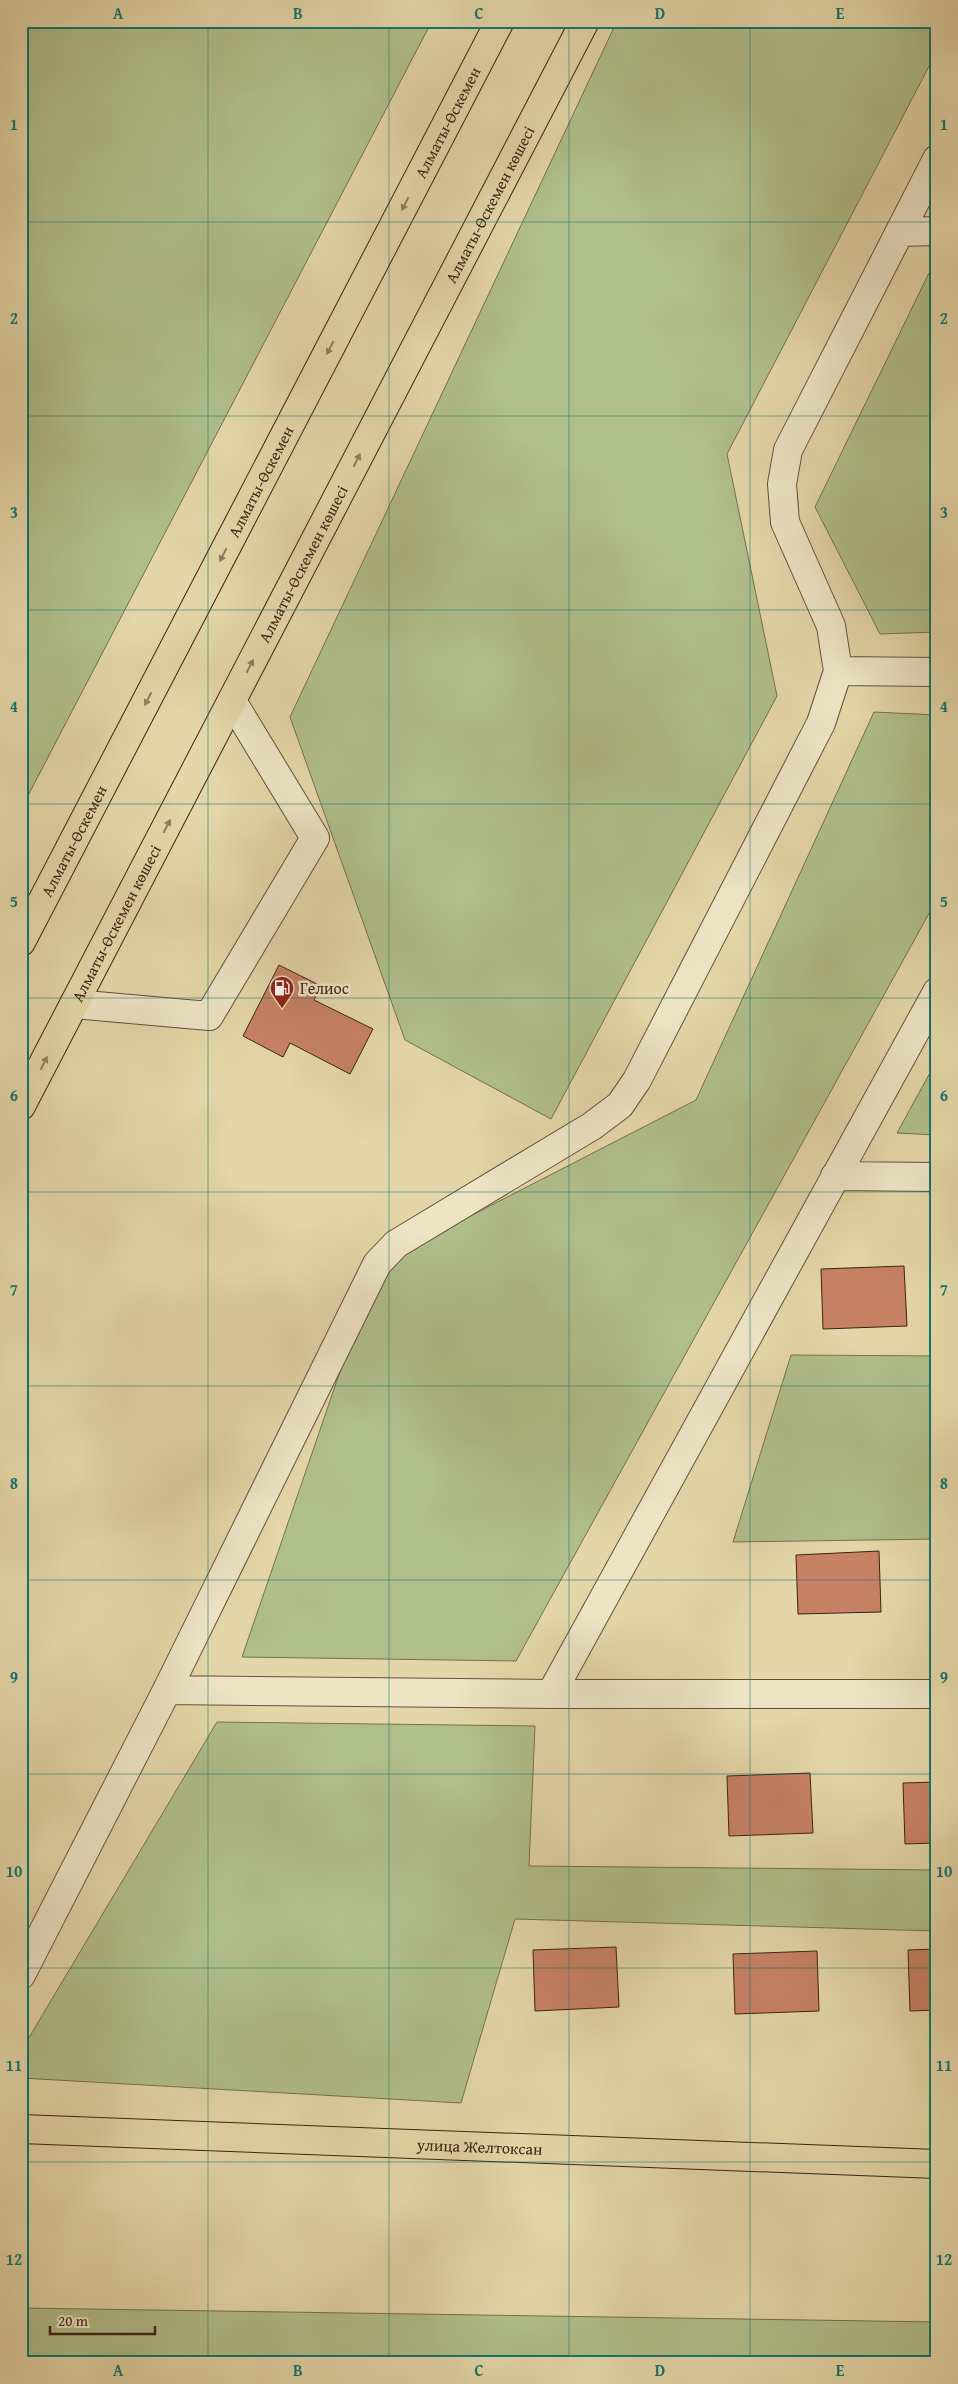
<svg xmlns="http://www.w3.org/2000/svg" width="958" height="2384" font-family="'Gentium Book Plus',serif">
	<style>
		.green { fill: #b0be8a; stroke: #76704e }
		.building { fill: #c78165; stroke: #3c2213 }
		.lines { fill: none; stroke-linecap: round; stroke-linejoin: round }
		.minor-casing { stroke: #664f38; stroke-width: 30 }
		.major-casing { stroke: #3c2213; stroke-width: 30 }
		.highway-casing { stroke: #3c2213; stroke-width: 30 }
		.minor { stroke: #ede4c6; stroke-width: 28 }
		.major { stroke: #e4d6a8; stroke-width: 28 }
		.highway { stroke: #e4d6a8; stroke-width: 28 }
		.oneway { fill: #907c5e }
		.grid { fill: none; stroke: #0f766e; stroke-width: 1; stroke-opacity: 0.55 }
		.labels { text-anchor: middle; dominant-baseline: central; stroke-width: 5; stroke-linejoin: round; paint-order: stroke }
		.street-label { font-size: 16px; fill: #3c2213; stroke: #ede4c6 }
		.poi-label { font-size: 16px; fill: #3c2213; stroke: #ede4c6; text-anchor: start }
		.neatline { fill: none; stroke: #0f766e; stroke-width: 2 }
		.grid-label { font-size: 16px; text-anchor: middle; font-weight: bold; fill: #0f766e }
	</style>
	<rect width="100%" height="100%" fill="#e4d6a8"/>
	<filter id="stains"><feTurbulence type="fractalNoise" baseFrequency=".004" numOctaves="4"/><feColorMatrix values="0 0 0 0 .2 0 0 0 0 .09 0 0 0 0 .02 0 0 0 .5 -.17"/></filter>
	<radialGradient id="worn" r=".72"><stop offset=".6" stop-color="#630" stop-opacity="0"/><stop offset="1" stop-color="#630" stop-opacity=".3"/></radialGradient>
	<path class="green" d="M21,21H432L21,809Z
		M617,21H937V51L727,454L777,696L551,1119L405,1040L290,717Z
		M929,273H937V632L880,634L815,507Z
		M874,712L937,715V899L516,1661L242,1657L377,1264L696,1100Z
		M937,1060V1135L897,1133Z
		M791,1355L937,1356V1539L733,1542Z
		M217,1722L535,1726L529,1866L937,1870V1931L515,1919L461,2103L21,2078V2051Z
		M21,2308L937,2322V2363H21Z"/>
	<path class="building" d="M279,965L321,986L314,1000L373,1029L350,1074L290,1043L283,1057L243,1036Z
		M904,1266L907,1326L823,1329L821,1269Z
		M879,1551L881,1612L798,1614L796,1555Z
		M810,1773L813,1833L729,1836L727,1776Z
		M937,1782V1843L905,1844L903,1783Z
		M616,1947L619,2007L535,2011L533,1950Z
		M937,1949V2010L910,2011L908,1950Z
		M817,1951L819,2011L735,2014L733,1954Z"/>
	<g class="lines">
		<defs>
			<path id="minor" d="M900,232L937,231
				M838,671L937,672
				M74,1004L209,1016L315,838L232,701
				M835,1176L937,1177
				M167,1690L551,1694H937
				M551,1694L937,992
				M21,1975L167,1690L377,1264L396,1244L592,1126L620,1105L637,1080L821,723L838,671L831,626L785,522L782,484L788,450L937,159"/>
			<g id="major">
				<path id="s1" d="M21,2129L937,2164"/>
			</g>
			<g id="highway">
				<path id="s2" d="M21,942L500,21"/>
				<path id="s3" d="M21,1106L585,21"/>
			</g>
		</defs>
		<use href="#minor" class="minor-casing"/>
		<use href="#major" class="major-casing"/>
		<use href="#highway" class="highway-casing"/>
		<use href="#minor" class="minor"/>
		<use href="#major" class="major"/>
		<use href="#highway" class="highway"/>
	</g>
	<defs><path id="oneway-solid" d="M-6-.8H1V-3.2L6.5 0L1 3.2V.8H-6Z" transform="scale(1.25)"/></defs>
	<g class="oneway">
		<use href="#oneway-solid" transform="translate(405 204) rotate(117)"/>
		<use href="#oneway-solid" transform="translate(330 348) rotate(117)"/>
		<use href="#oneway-solid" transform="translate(357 460) rotate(-63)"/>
		<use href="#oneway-solid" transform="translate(223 555) rotate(117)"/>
		<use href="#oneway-solid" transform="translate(250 666) rotate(-63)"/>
		<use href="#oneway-solid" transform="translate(148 699) rotate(117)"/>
		<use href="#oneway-solid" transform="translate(167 826) rotate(-63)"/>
		<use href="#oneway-solid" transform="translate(44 1063) rotate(-63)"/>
	</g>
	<path class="grid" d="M208,21V2363M389,21V2363M569,21V2363M750,21V2363M21,222H937M21,416H937M21,610H937M21,804H937M21,998H937M21,1192H937M21,1386H937M21,1580H937M21,1774H937M21,1968H937M21,2162H937"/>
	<defs>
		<symbol id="fuel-pin" viewBox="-11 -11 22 30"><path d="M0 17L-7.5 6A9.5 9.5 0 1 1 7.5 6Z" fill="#8f2418" stroke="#ede4c6"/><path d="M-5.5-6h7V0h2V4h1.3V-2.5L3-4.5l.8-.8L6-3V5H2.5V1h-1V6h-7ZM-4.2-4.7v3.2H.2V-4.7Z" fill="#fff"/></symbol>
	</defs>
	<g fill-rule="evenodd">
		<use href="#fuel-pin" x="268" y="974" width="28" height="38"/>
	</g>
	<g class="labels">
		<g class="street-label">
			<text stroke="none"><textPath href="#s2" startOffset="924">Алматы-Өскемен</textPath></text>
			<text stroke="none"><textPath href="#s3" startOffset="1016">Алматы-Өскемен көшесі</textPath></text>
			<text stroke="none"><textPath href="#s2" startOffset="519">Алматы-Өскемен</textPath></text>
			<text stroke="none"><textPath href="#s3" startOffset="611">Алматы-Өскемен көшесі</textPath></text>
			<text stroke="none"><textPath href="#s2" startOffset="114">Алматы-Өскемен</textPath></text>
			<text stroke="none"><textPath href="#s3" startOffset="206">Алматы-Өскемен көшесі</textPath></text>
			<text stroke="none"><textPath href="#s1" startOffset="459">улица Желтоксан</textPath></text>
		</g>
		<g class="poi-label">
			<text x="300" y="988">Гелиос</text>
		</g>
	</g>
	<rect width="958" height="2384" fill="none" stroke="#e4d6a8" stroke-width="55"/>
	<path d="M50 2326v8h105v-8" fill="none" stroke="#3c2213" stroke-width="2.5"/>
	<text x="58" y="2326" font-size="15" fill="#3c2213" stroke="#ede4c6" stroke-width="4" paint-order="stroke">20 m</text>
	<rect x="28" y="28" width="902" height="2328" class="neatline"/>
	<g class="grid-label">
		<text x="118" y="19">A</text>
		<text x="298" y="19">B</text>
		<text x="479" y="19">C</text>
		<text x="660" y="19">D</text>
		<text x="840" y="19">E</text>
		<text x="14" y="130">1</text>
		<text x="944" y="130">1</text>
		<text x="14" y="324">2</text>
		<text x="944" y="324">2</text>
		<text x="14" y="518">3</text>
		<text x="944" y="518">3</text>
		<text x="14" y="712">4</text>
		<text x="944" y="712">4</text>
		<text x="14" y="907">5</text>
		<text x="944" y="907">5</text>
		<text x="14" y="1101">6</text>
		<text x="944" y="1101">6</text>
		<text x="14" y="1295">7</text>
		<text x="944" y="1295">7</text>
		<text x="14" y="1489">8</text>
		<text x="944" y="1489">8</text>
		<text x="14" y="1683">9</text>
		<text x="944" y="1683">9</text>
		<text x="14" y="1877">10</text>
		<text x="944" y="1877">10</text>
		<text x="14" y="2071">11</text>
		<text x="944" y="2071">11</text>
		<text x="14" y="2265">12</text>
		<text x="944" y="2265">12</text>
		<text x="118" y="2376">A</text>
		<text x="298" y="2376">B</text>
		<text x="479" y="2376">C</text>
		<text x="660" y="2376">D</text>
		<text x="840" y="2376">E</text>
	</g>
	<rect width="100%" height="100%" filter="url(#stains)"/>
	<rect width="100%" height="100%" fill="url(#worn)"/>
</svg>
